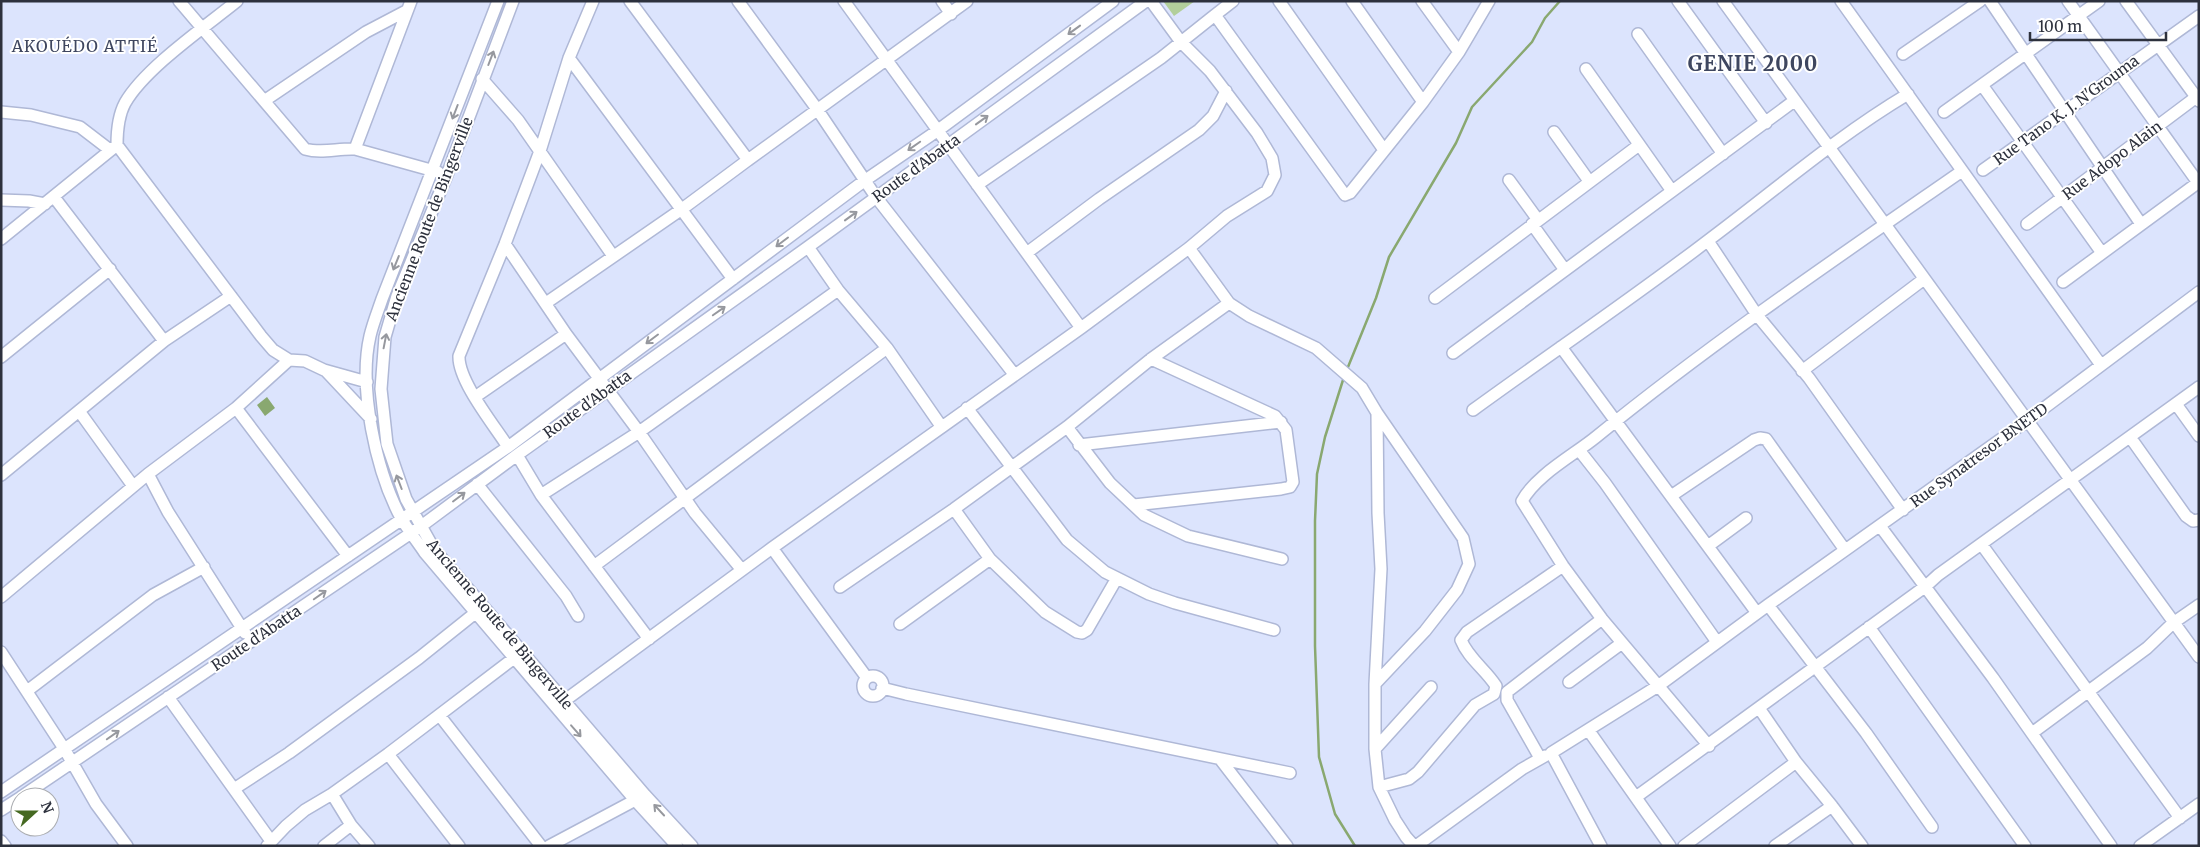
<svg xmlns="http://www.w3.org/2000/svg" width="2200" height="847" font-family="Merriweather,serif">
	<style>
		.green { fill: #b2cf9b }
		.water { fill: #89a870 }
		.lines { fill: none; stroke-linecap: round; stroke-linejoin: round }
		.stream { stroke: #89a870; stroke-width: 2.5 }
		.minor-casing { stroke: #afb8d6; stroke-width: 14 }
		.minor { stroke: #fff; stroke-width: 11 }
		.oneway { stroke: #96989e }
		.labels { text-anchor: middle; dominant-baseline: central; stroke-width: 4; stroke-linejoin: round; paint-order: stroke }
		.street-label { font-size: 15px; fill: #2d313d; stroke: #fff }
		.neighbourhood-label { font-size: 16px; letter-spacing: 1px; fill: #3e465f; stroke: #fff }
		.district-label { font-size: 20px; font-weight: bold; letter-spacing: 1px; fill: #3e465f; stroke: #fff }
	</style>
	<rect width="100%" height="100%" fill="#dce4fd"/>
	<path class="green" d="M1163,1H1195L1174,16Z"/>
	<path class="water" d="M267,397L275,408L265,416L257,405Z"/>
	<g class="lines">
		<path class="stream" d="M1348,367L1376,298L1389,257L1456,143L1472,107L1532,42L1545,18L1560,1
			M1343,380L1325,437L1317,474L1315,521V646L1319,757L1335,814L1355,846"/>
		<defs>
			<path id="minor" d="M179,1L305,149C322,154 338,148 355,149L438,172
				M237,1C205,27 145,68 125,103C118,116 117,131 117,145L261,336L273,350L289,360
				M498,1L382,299C378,311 373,323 370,336C358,388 376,471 401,518C408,530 417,541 425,553L635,800L677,846
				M513,1L447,175L397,296L385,337L381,389L387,444L406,499L434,549L645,795L692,846
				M630,1L748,160L967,1
				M738,1L817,109L876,197L1014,374
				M844,1L1081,328
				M942,1L951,14
				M1233,1L1215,15L1345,195L1350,193L1423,102L1459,52L1489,1
				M1279,1L1384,150
				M1352,1L1423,102
				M1422,1L1459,52
				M1678,1L1766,123
				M1723,1L2199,657
				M1841,1L2101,365
				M1990,1L2141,224
				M2068,1L2199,184
				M2126,1L2199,101
				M1638,34L1723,154
				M1903,54L1980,1
				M569,58L733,279
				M1586,69L1672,191
				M482,79L518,120L613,256
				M1982,85L2102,253
				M264,101L366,32L406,11
				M1,112L31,115L80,127L110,150
				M1944,112L2099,1
				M1554,132L1589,181
				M355,149L411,1
				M1983,170L2199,16
				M1509,180L1538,220
				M977,185L1161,58L1215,15
				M54,197L164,341
				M1,200L29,201L45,204
				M1532,224L1565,270
				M2027,224L2199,95
				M1,239L117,145
				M1708,241L1757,315L1809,378L1903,510
				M1189,248L1229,303L1249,316L1316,348L1362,388L1377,413L1378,513L1381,569L1375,684V749L1379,787L1395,820L1406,837L1414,846
				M1028,252L1099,199L1199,130L1213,116L1226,91
				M2063,282L2199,182
				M1435,298L1639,145
				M546,303L682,209L748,160
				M566,334L639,432L695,513L742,570
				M1561,347L1757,613
				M887,348L941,426
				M1453,353L1794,101
				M1,357L110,269
				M326,371L371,419
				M1802,371L1924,279
				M475,397L566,334L505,244
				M2176,404L2199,436
				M236,408L348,556
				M967,408L1067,540L1105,572L1149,594L1175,603L1274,630
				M1473,410C1550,354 1630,300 1706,242C1773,192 1836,137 1908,94
				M79,411L133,486
				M1067,427L1110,483L1144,515L1188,536L1282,559
				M2130,437L2186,516L2193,521L2199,520
				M1079,445L1281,422
				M508,447C494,425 458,381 459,356L505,244L540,151L569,58L593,1
				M1579,450L1605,483L1717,642
				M517,455L541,495L649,639
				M148,474L168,512L245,633
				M1,475L164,341L231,296
				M477,484L566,596L578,616
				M541,495L639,432L838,290
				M1671,496L1754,440L1760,438L1766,439L1845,550
				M1134,505L1281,489L1290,487L1293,482L1286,430L1275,416L1151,359
				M954,509L990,559L1045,612L1077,632L1082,633L1087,630L1117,578
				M1880,526L1993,678L2111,846
				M1982,545L2180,818
				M1708,546L1746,518
				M772,548L867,678
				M594,566L887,348L838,290L808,247
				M840,587L954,509L1067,427L1151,359L1229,303
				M1,597L148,474L236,408L289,360L305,361L324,370L367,382
				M1768,605L1866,733L1932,827
				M900,624L990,559
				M1869,627L2025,846
				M1,652L65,750L96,804L127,846
				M863 686a10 10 0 1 1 20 0a10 10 0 1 1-20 0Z
				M1569,682L1622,643
				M1375,684L1425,631L1457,590L1469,564L1463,538L1377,413
				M882,688L906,694L1290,773
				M27,691L153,595L204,567
				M168,697L271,841
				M564,701L772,548L1081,328L1189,248L1227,216L1267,191L1275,175L1272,158L1257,133L1210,71L1181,42L1151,1
				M1759,708L1796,762L1832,806L1862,846
				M440,716L541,846
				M1589,731L1670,846
				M2032,733L2147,648L2173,623L2199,605
				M1709,746L1602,619L1563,566L1522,501C1536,475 1574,455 1596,437C1713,342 1838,257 1962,171
				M1375,749L1431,687
				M388,754L459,846
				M1540,758L1507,700V692L1602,619
				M1220,759L1287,846
				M1379,787L1409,779L1418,772L1475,705L1494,694L1496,686C1486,670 1468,658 1461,640L1467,632L1563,566
				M234,789L289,753L419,658L479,610
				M1,792L508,447L864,181L937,131L1113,1
				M332,794L351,825L369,846
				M21,797L420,527L517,455L808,247L1146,1
				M1636,797L1926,586L1938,575L2199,387
				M1,810L20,798
				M1,841L5,846
				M267,846L286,826L305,810L332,794L388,754L518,655
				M324,846L351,825
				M549,846L641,797
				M1416,846L1522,769L1545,756
				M1601,846L1551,753L1658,686L1768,605L2028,420L2199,292
				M1684,846L1796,762
				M1775,846L1832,806
				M2140,846L2199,804"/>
		</defs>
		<use href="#minor" class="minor-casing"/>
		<use href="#minor" class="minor"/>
	</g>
	<defs><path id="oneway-shaft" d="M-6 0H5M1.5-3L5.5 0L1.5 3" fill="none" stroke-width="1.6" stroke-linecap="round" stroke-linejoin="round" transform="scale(1.25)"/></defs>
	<g class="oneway">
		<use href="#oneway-shaft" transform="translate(1074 30) rotate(144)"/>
		<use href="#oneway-shaft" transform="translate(491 58) rotate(-69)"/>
		<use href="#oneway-shaft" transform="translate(455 112) rotate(111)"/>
		<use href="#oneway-shaft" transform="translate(982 120) rotate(-36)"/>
		<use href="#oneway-shaft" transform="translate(914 146) rotate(145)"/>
		<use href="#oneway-shaft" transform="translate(851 216) rotate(-36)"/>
		<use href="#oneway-shaft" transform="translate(782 242) rotate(143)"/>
		<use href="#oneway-shaft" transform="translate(396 263) rotate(112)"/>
		<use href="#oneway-shaft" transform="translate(719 311) rotate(-35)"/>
		<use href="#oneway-shaft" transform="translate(652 339) rotate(143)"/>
		<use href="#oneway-shaft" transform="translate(385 341) rotate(-79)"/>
		<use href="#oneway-shaft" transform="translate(399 482) rotate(-111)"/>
		<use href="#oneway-shaft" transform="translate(459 497) rotate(-37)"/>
		<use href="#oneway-shaft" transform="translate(320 595) rotate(-35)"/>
		<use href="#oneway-shaft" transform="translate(576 731) rotate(49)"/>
		<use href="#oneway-shaft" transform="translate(113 735) rotate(-35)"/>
		<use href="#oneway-shaft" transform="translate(659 810) rotate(-133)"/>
	</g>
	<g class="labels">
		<g class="street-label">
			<text transform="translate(2066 110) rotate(-36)">Rue Tano K. J. N'Grouma</text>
			<text transform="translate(2112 160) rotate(-37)">Rue Adopo Alain</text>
			<text transform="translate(916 168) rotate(-36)">Route d'Abatta</text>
			<text transform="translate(429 219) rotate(-69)">Ancienne Route de Bingerville</text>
			<text transform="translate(587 404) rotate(-36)">Route d'Abatta</text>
			<text transform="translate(1979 455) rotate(-36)">Rue Synatresor BNETD</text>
			<text transform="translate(500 624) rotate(50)">Ancienne Route de Bingerville</text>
			<text transform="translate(256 638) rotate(-34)">Route d'Abatta</text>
		</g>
		<g class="neighbourhood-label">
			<text x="85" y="46">AKOUÉDO ATTIÉ</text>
		</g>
		<g class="district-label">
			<text x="1753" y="63">GENIE 2000</text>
		</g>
	</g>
	<rect width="2200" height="847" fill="none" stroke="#2d313d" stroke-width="5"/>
	<g transform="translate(35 812) rotate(69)"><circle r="24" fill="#ffffff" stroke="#abadb1"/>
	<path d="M0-4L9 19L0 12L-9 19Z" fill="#456921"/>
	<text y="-8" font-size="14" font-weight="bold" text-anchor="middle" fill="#2d313d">N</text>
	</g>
	<path d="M2030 32v8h136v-8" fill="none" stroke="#2d313d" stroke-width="2.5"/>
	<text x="2038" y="32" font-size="15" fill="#2d313d" stroke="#ffffff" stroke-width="4" paint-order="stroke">100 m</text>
</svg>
